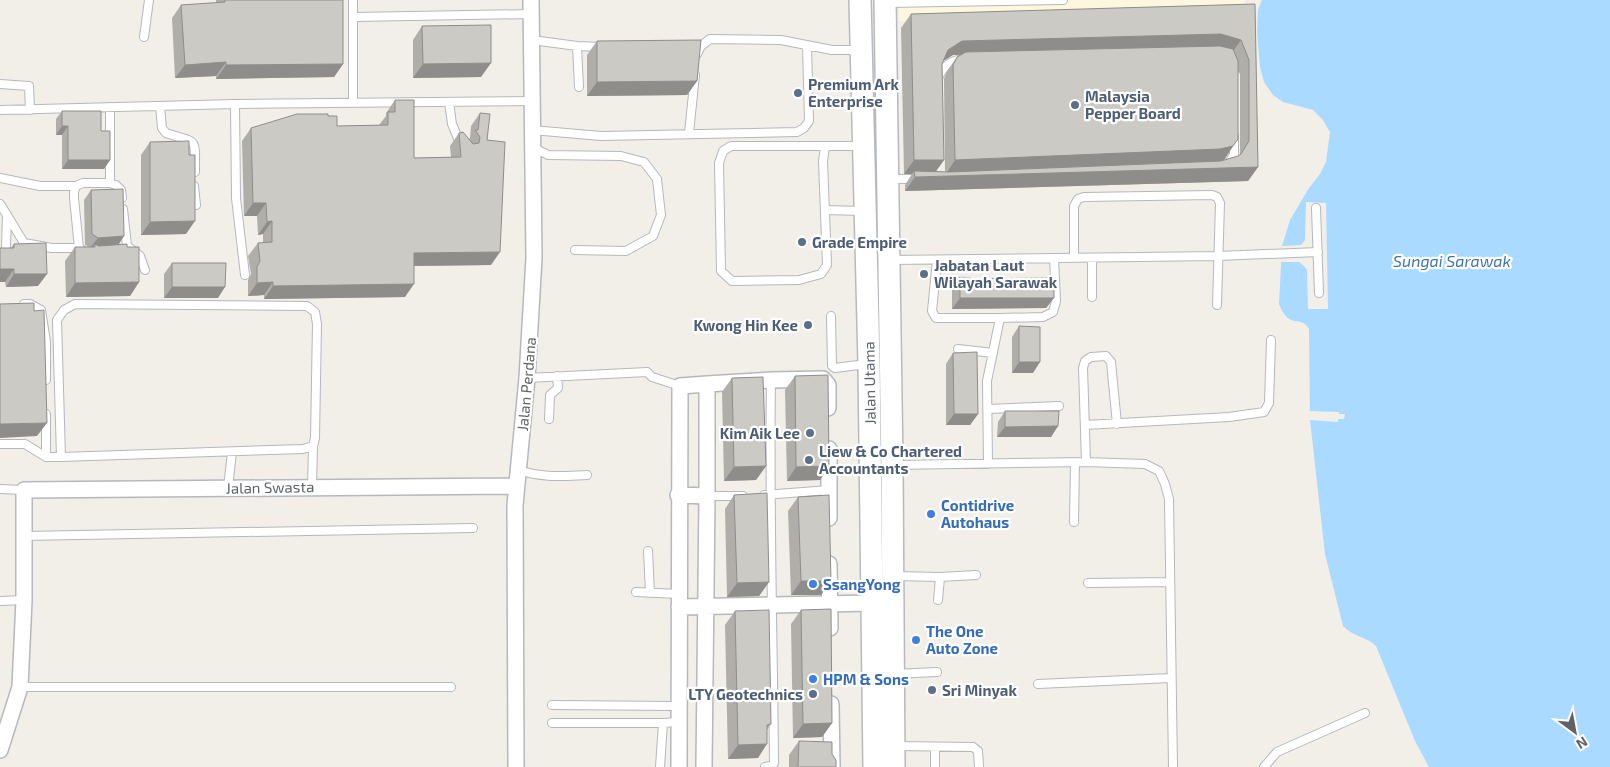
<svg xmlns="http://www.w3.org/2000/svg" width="1610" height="767" font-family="'Exo 2',sans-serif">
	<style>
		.commercial { fill: #fef7e0 }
		.water { fill: #aadaff }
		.pier { fill: #f1efe8 }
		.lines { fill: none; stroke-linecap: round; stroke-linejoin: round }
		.service-casing { stroke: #b5b8bc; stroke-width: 10 }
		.minor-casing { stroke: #b5b8bc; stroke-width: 18 }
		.secondary-casing { stroke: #b6babf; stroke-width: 24 }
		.service { stroke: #fff; stroke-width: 8 }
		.minor { stroke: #fff; stroke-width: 15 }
		.secondary { stroke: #fff; stroke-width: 21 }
		.wall { fill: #afaea9; fill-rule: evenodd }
		.shaded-wall { fill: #8f8d8a }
		.building { fill: #cccac5; stroke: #8f8d8a }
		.service-dot { fill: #5c6f8a; stroke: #fff; stroke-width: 2 }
		.shop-dot { fill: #3f7fe0; stroke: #fff; stroke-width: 2 }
		.labels { text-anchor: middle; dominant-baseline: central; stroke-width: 4.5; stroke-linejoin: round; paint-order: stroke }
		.service-label { font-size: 15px; font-weight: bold; fill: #4e5e75; stroke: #fff; text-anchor: start }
		.street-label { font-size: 15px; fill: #5f6368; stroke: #fff }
		.shop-label { font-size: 15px; font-weight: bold; fill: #366cbe; stroke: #fff; text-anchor: start }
		.water-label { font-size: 16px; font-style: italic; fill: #4174aa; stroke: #fff }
	</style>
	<rect width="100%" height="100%" fill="#f1efe8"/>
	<path class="commercial" d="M899,0H1245V6L899,21Z"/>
	<path class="water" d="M1262,0H1610V767H1429L1415,741L1376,646C1366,636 1353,637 1343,626L1325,554L1310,420L1309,329C1301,314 1289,331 1279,304L1282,246L1290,220L1309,188L1320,174L1326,162L1330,132L1323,120L1313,110L1283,102L1273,95L1264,82L1260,67L1257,32L1258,10Z"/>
	<path class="pier" d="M1306,202L1326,203L1328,309H1308L1307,270L1304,266L1299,262H1281L1282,246L1301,245L1305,240Z
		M1310,411L1339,412V414H1345L1344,419H1338V422L1310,420Z"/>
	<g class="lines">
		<defs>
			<path id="service" d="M887,3L1063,0
				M353,17L532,14
				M144,37L149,0
				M532,40L577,46L602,47
				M577,46L579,87
				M697,54L701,46L710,39L781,40L832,50H860
				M938,78C944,65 951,60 965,59
				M0,84L29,86L30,110
				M449,102L452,124L460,143
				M353,103V0
				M235,104L236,198L245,275
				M160,106L162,128L166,133C198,144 195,135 195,172
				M110,107V183
				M0,110L235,104L532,101
				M532,130L601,136L797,132L804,128L809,121L807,46
				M689,133L695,75
				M532,147L548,155L621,156L644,162L657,179L661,215L653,236L626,251L575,250
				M825,147L823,161L827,265L821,274L799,280L732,281L721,271L719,163L723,151L731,146H862
				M1227,165L1234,155V136
				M0,178L40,186H76L83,183H110L116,185L121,190L122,198
				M888,179H919
				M76,186L74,192V198L79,248L85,252
				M194,186L196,205
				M0,204L7,215L6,246
				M1316,208L1319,293
				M123,209L127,246L140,256L145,270
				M825,210L863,211
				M7,215L24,243L52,248H79
				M1074,257V206L1078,199L1084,197L1212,195L1217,197L1220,203L1217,305
				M890,260L1218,256L1318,252
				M937,260L932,311L936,318H1000L987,381L988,464
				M935,281L968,282
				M1092,297V258
				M24,304H30L41,310L46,342V380
				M831,316L832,366L835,368L866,364
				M1000,318L1043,317L1053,312L1056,301L1054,258
				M958,349L993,353
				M527,378L647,372L652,377L680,386
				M988,409L1059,406
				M46,414V457
				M549,419L550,395L558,388L557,376
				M1085,425L1229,417L1264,412L1269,403L1271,340
				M0,444H25L46,457H61L303,449L313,446L315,438L317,324L315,312L307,306L75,304L64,310L57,320L61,457
				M1086,462L1083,368L1085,361L1091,357L1106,356L1111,362L1117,424
				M894,465L1086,462L1145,464L1159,471L1165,484L1169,499L1173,767
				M518,470C544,478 560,476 587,475
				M312,487L313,446
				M228,488L232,452
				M0,489L24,490
				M764,495L829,490
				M707,496H743
				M1074,522L1075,462
				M24,536L473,528
				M648,551L650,593
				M895,576L940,577L976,575
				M1088,583L1170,582
				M636,592L679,594
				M938,600L940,577
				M0,601L24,600
				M894,674L937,672
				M1038,684L1171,678
				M20,687H451
				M552,705L679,706
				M552,723H663
				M896,746L973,747L978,751L979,767
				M935,748V767
				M660,767L663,723L679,722
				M765,767L771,766L774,763C773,635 769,508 771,380
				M1264,767L1277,752L1365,713"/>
			<path id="minor" d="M829,449V518
				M678,495L707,496
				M829,564L830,628
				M679,607L872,603
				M831,704L832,767
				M0,750L20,687L24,600V490L516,486
				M516,767L515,505L527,378L534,258L531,0
				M679,767L680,386L707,384
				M704,767L707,496V384L771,380L823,379L828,385V408"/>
			<path id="secondary" d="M860,0L869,364L874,767
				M885,0L892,465L894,767"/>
		</defs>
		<use href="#service" class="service-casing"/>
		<use href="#minor" class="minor-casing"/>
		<use href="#secondary" class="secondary-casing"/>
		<use href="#service" class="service"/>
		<use href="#minor" class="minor"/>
		<use href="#secondary" class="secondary"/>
	</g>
	<path class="wall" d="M216,0H343V64L334,77L216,79V76L175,78L172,18L181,5L216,3Z
		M1255,4L1258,167L1248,181L905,191V185L912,174H904L901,28L911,14ZM953,55H961L957,57L947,71L944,79L945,172L936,171L944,160L942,64L943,61ZM1238,71L1240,74V155L1238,156L1224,160L1238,139Z
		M422,26L481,77L413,78V40Z
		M597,41L697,81L687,95L587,96V55Z
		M395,100L414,158L451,157L450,146L459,133L469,139L470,138L471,126L480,113L487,140L491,265L414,266L405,297L264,299V295L248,296V280L251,274L248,256L258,243H263V234L258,235L257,216H244L242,141L251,128L328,116L337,126L379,125L386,116V113Z
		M62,111L101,131L110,160L104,169H62V135H56V119Z
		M150,142L186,234L141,235V155Z
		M91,190L118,244L127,247L139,282L130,296L66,297L65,261L75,247H89L85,245L84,200Z
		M14,244L38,286L6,287L5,282H0V248H11Z
		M172,263L218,298H164V274Z
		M960,279L1054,298L1046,308L952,309V289Z
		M1019,326L1033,373H1012V337Z
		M953,353L978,414L970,425H946V364Z
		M795,376L829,466L820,480L787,481L785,390Z
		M732,378L766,466L756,480L724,481L722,392Z
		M1005,411L1058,426L1051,437H997L998,422Z
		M734,495L769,582L759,596L727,597L725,509Z
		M798,497L831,581L821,595H791L788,511Z
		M801,610L832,723L822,737L793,738L791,624Z
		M735,611L771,724L767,730L758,758L728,759L725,625Z
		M799,741L832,754L836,767H789V755Z"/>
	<path class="shaded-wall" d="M1221,34L1241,40L1231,54L1211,48L953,55L938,64L948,50L962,41Z
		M226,62L216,76L175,78L185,65Z
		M491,63L481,77L413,78L423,64Z
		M343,64L334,77L216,79L226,65Z
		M697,81L687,95L587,96L597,82Z
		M62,126H68L62,135H56Z
		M1233,146L1224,160L1210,163L946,174L955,160Z
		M68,160H110L104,169H62Z
		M914,160H944L934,174L914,171L912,174H904Z
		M1258,167L1248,181L905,191L915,177Z
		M253,203H266L257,216H244Z
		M195,221L186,234L141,235L150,222Z
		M272,221L263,234L258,235L267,222Z
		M124,236L117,247L95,248V244L92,248H90L98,238Z
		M500,252L491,265L405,266L414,253Z
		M0,269H14L5,282H0Z
		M14,274H47L38,286L6,287Z
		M139,282L130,296L66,297L75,283Z
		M273,282L264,295L248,296L257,283Z
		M414,284L405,297L264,299L273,286Z
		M172,287H225L218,298H164Z
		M960,298H1054L1046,308L952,309Z
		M1019,362H1040L1033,373H1012Z
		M954,414H978L970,425H946Z
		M47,423L37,436L0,438V424Z
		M1058,426L1051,437H997L1005,427Z
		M766,466L756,480L724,481L734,467Z
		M829,466L820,480L787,481L796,467Z
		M801,581H831L821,595H791Z
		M769,582L759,596L727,597L737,583Z
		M832,723L822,737L793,738L803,724Z
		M767,744L758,758L728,759L738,745Z"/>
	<path class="building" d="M225,0H343V64L226,65V62L185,65L181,5L225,2Z
		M1255,4L1258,167L915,177L914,171L950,172L1221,161L1238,156L1241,154L1249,141V60L1241,40L1221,34L962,41L948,50L942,64L944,160H914L911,14Z
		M491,25V63L423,64L422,26Z
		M701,40L697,81L597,82V41Z
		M1220,46L1233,49L1238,61V139L1233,146L1220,149L955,160L953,65L957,57L966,52Z
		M395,100H414V158L461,157L459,133L463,132L473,144L479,143L480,137L475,130H478L480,113L490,114L487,140L505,142L500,252L414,253V284L273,286V282L257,283V267L260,261L258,243L272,242V221L267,222L266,203H253L251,128L297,114H328V116H337V126L388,125V112H395Z
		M62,111H101V131H110V160H68V126H62Z
		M189,141V155H195V221L150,222V142Z
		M123,189L124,236L98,238L92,234L91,190Z
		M46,243L47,274H14V269H0V248H14V244Z
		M95,244L99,246L127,244V247H139V282L75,283V247H95Z
		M172,263H226L225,287H172Z
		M1054,278V298H960V279Z
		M34,303V311L44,310L47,423L0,424V304Z
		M1019,326L1040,327V362H1019Z
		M977,352L978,414H954L953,353Z
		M828,375L829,466L796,467L795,376Z
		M763,377L766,466L734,467L732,378Z
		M1005,411H1059L1058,426L1005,427Z
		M767,493L769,582L737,583L734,495Z
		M829,495L831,581H801L798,497Z
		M831,609L832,723L803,724L801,610Z
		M769,610L771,724L767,725V744L738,745L735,611Z
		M799,741L832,742V754L836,760V767H798Z"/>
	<g class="service-dot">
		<circle cx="798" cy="93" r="5"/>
		<circle cx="1075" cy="105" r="5"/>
		<circle cx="802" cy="242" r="5"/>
		<circle cx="924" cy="274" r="5"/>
		<circle cx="808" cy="325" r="5"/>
		<circle cx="810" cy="433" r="5"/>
		<circle cx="809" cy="460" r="5"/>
		<circle cx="932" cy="690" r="5"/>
		<circle cx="813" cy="694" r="5"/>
	</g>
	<g class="shop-dot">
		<circle cx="931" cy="514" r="5"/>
		<circle cx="813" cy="584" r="5"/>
		<circle cx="916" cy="640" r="5"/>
		<circle cx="813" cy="679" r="5"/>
	</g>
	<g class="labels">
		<g class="service-label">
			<text x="808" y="84">Premium Ark<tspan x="808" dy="17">Enterprise</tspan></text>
			<text x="1085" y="96">Malaysia<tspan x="1085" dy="17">Pepper Board</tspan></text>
			<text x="812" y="242">Grade Empire</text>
			<text x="934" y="265">Jabatan Laut<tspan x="934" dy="17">Wilayah Sarawak</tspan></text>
			<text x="798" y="325" text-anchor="end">Kwong Hin Kee</text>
			<text x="800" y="433" text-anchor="end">Kim Aik Lee</text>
			<text x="819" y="451">Liew &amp; Co Chartered<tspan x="819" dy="17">Accountants</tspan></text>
			<text x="942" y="690">Sri Minyak</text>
			<text x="803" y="694" text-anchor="end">LTY Geotechnics</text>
		</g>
		<g class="street-label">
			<text transform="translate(869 383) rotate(-91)">Jalan Utama</text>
			<text transform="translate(526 384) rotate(-85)">Jalan Perdana</text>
			<text transform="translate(270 487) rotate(-1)">Jalan Swasta</text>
		</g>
		<g class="shop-label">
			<text x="941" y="505">Contidrive<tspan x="941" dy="17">Autohaus</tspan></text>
			<text x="823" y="584">SsangYong</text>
			<text x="926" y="631">The One<tspan x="926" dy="17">Auto Zone</tspan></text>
			<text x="823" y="679">HPM &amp; Sons</text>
		</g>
		<g class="water-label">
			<text x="1452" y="260">Sungai Sarawak</text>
		</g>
	</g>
	<g transform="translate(1575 732) rotate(148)" stroke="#ffffff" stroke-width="4" paint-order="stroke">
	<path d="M0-4L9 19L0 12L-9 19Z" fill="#5f6368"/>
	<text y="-8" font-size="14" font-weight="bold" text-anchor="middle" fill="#5f6368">N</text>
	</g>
</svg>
